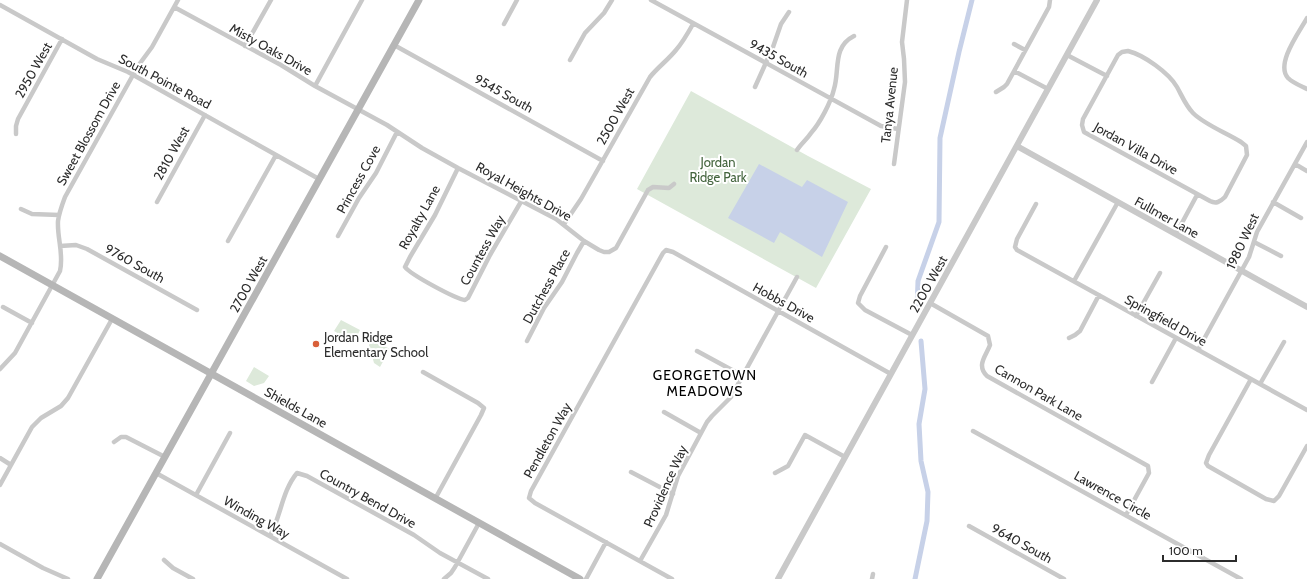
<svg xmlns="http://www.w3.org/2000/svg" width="1307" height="579" font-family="Cabin,sans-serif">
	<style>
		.green { fill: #dde9da }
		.water { fill: #c7d1e8 }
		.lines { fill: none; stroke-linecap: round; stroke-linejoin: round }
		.canal { stroke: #c7d1e8; stroke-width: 5 }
		.minor { stroke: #c9c9c9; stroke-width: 4.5 }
		.tertiary { stroke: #c9c9c9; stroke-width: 6 }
		.secondary { stroke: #b6b6b6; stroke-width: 7 }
		.poi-dot { fill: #d95f38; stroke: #fff; stroke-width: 1.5 }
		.labels { text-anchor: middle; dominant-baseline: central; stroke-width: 4; stroke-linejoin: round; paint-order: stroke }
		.street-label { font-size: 13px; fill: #2c2c2c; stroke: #fff }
		.park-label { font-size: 13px; fill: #43643d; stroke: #fff }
		.poi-label { font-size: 13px; fill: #2c2c2c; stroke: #fff; text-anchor: start }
		.neighbourhood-label { font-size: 14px; letter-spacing: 1px; fill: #000; stroke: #fff }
	</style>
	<rect width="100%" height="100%" fill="#fff"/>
	<path class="green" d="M691,91L808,156L871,189L816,288L637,189Z
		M341,320L360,330L354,342L334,331Z
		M372,340L390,349L380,367L374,363L369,345Z
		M254,367L269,376L264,383L254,386L246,381Z"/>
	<path class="water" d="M759,164L802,187L807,180L848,202L822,257L780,232L774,243L728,218Z"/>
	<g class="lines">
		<path class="canal" d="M917,309L918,281L939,222L940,138L959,52L972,0
			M915,579L927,521L928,492L921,461L919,424L925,389L921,341"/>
		<path class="minor" d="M651,0L881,126L898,129
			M0,5L97,59L128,72L319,179
			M174,7L281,65L315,86L387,125L422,148L458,168L556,219L584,241L599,250L604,252H609L616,248L648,190L653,187L669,188L674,184
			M1307,18C1300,31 1275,64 1288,78C1293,83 1301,86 1307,89
			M504,24L517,0
			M1014,44L1025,50
			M394,45L603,161
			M245,46L271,0
			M1128,51C1144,55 1169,73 1177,87C1182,96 1186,106 1193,113C1205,125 1227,133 1241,142L1246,146L1247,155L1225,197C1220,202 1216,204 1210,201L1084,132L1082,125L1083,119L1118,55L1122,52Z
			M1067,55L1107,76
			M570,60L585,33L604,13L612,0
			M1014,71L1048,89
			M315,86L362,0
			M755,87L773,47L781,24L789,12
			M996,92L1004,87L1007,84L1049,7L1050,0
			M16,134V126L18,119L62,39
			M797,150C801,144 807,139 811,133C820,123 831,102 834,89C840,70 832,47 854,36
			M894,164L905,82L904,59L902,42L907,0
			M1295,164L1307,171
			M458,168L435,215L410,257L405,267C411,275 456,299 465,300L468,298L490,255L522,200
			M157,202L205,115
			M1273,202L1301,218
			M1036,204L1017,239L1015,247L1017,250L1307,410
			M21,209L32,214L59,215
			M564,224L581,199L650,77C658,67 668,60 676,50C683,42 688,33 693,24
			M1176,234L1197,195
			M338,236L359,198L376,173L397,132
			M228,241L276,155
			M1254,242L1281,256
			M60,246L76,245L87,249L197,310
			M886,247L860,296L858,303L865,310L912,335
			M1074,281L1118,202
			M930,303L988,336L990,345C986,356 976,365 987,376L1148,466L1149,473L1126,515
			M3,307L32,323
			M1136,316L1160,273
			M1069,338L1075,335L1080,331L1099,295
			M527,341L544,308L562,282L577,253L584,241
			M1198,350L1249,257L1257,232L1307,142
			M697,351L743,376
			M0,369L15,353L60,271C64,254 57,238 58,221C59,213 62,205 65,197L138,66L152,47L178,0
			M423,372L478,403L484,408L481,415L435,499
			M1251,379L1209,455L1206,463L1208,466L1266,499L1274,501L1279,496L1307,446
			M1152,382L1176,338
			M1260,384L1284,342
			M664,412L701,433
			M973,431L1241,579
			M114,442L121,437H126L165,457
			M0,458L11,465
			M631,472L673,494
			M156,473L347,579
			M775,473L788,466L805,435L845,457
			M0,485L32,427L41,418L61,406L68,398L112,319
			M196,495L230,433
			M969,526L1064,579
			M270,536C281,516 282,491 297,473L307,476L414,535L440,553L488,579
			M0,544L43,568L68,579
			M164,560L173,568L193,579
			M640,561L666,515L678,476L707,422L712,416L731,397L797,277
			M444,579L451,573L455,567L479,523
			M586,579L606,542
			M672,579L535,503L529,498L531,491L663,253L666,250L673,252L891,374
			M872,579L873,574"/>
		<path class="tertiary" d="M1017,146L1307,307
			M778,579L1097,0"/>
		<path class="secondary" d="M0,256L580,579
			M97,579L419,0"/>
	</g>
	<circle class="poi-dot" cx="316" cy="344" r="4"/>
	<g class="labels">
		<g class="street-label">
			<text transform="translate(271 49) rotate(29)">Misty Oaks Drive</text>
			<text transform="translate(779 58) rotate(29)">9435 South</text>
			<text transform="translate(33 70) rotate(-61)">2950 West</text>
			<text transform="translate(165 81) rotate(28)">South Pointe Road</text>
			<text transform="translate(504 93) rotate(29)">9545 South</text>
			<text transform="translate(889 105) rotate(-84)">Tanya Avenue</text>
			<text transform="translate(615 116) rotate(-61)">2500 West</text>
			<text transform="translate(88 133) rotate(-61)">Sweet Blossom Drive</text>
			<text transform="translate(1136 148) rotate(29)">Jordan Villa Drive</text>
			<text transform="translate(171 153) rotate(-61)">2810 West</text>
			<text transform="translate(358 179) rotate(-61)">Princess Cove</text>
			<text transform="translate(524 191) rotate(29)">Royal Heights Drive</text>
			<text transform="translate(419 217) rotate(-61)">Royalty Lane</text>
			<text transform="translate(1167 217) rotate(29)">Fullmer Lane</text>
			<text transform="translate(1242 241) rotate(-65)">1980 West</text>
			<text transform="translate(482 250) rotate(-61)">Countess Way</text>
			<text transform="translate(135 263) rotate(29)">9760 South</text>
			<text transform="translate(248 284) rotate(-61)">2700 West</text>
			<text transform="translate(928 284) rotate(-61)">2200 West</text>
			<text transform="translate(546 286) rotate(-61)">Dutchess Place</text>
			<text transform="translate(784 302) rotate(29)">Hobbs Drive</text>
			<text transform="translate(1166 320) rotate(29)">Springfield Drive</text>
			<text transform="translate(1039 392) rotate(30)">Cannon Park Lane</text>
			<text transform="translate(296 407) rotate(29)">Shields Lane</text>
			<text transform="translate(547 440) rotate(-61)">Pendleton Way</text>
			<text transform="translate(665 486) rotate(-66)">Providence Way</text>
			<text transform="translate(1113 495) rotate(29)">Lawrence Circle</text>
			<text transform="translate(368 498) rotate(29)">Country Bend Drive</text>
			<text transform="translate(257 517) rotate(29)">Winding Way</text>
			<text transform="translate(1022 543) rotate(29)">9640 South</text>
		</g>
		<g class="park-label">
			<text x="718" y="162">Jordan<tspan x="718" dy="15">Ridge Park</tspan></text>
		</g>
		<g class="poi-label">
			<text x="324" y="337">Jordan Ridge<tspan x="324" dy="15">Elementary School</tspan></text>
		</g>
		<g class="neighbourhood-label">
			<text x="705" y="375">GEORGETOWN<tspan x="705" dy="16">MEADOWS</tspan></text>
		</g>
	</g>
	<path d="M1163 555v6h73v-6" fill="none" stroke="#2c2c2c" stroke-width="2"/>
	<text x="1169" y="555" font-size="12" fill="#2c2c2c" stroke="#ffffff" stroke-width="3" paint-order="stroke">100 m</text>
</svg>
